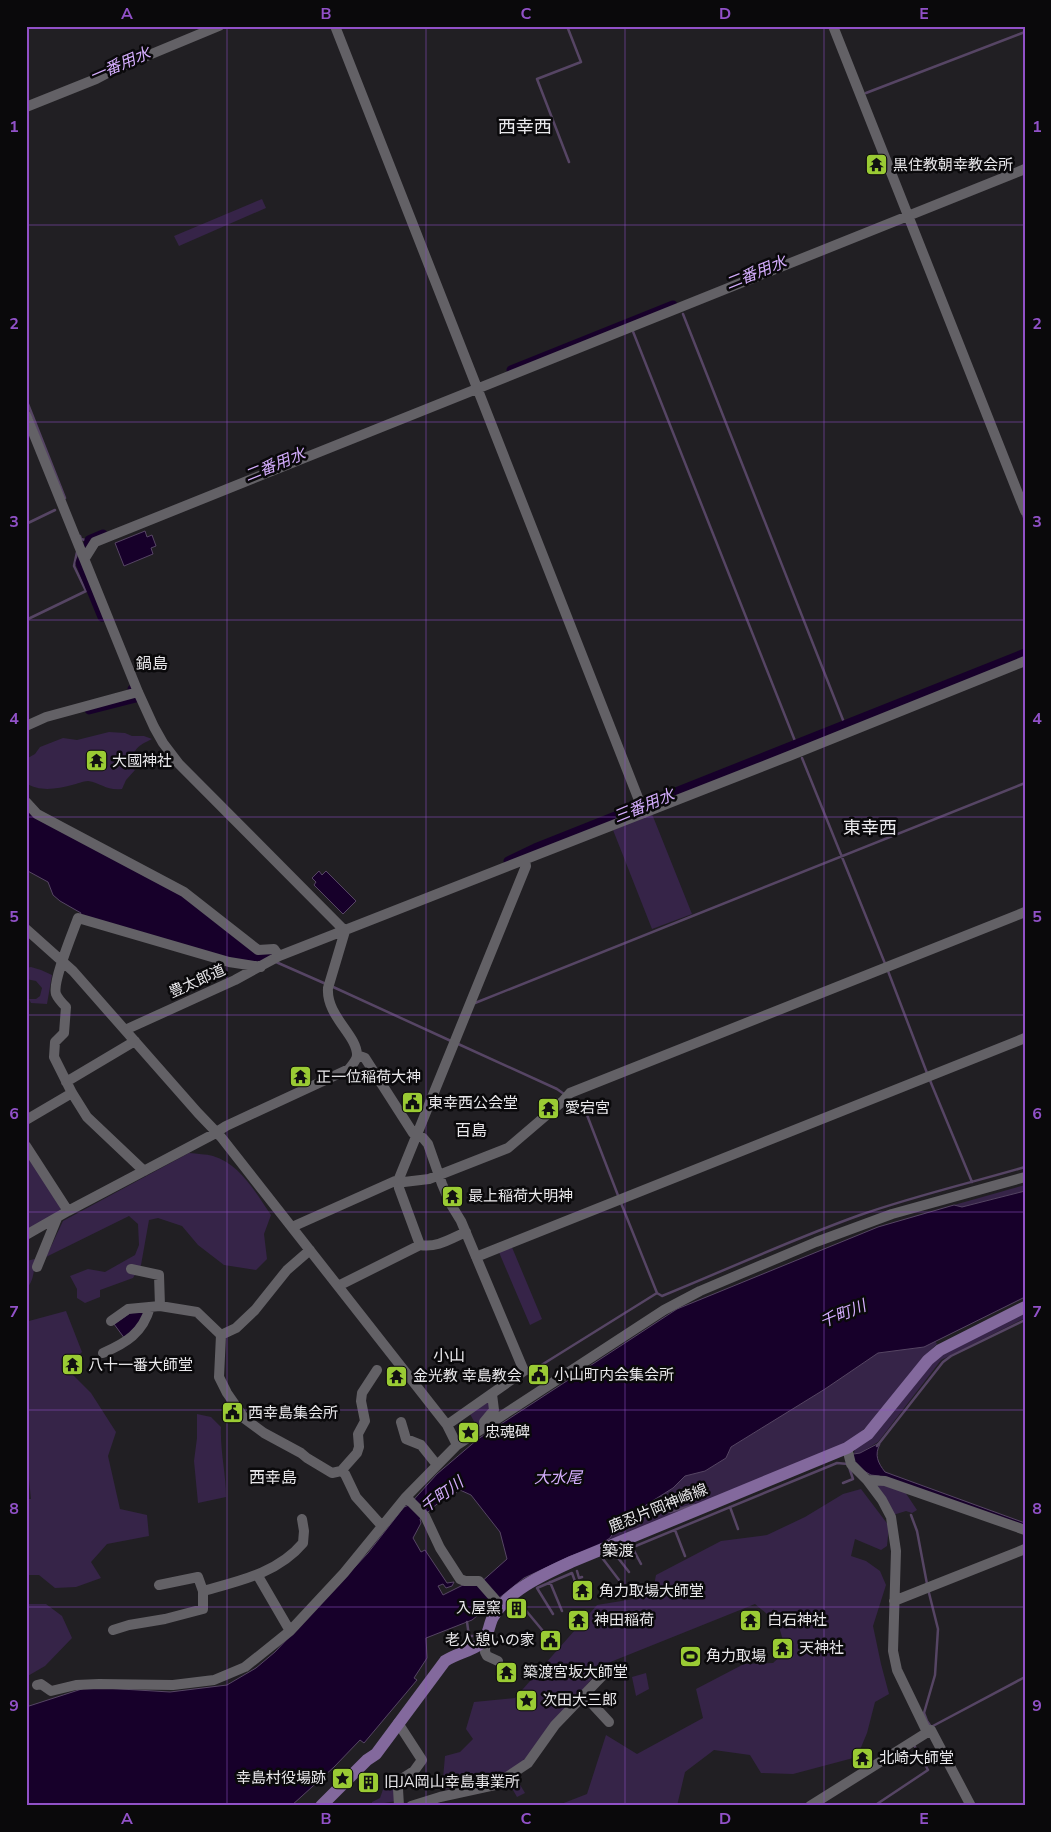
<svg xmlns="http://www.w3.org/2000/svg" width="1051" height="1832" font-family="'Nunito Sans','Noto Sans JP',sans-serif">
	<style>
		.green { fill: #362448 }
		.water { fill: #17002a; stroke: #564564; fill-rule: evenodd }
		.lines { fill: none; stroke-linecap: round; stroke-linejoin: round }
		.stream { stroke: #564564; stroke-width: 2.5 }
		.canal { stroke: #17002a; stroke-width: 9 }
		.minor { stroke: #636166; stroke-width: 10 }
		.major { stroke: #83699d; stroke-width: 12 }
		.grid { fill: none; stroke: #9151c8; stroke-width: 1; stroke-opacity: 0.55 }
		.labels { text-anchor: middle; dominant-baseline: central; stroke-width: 5; stroke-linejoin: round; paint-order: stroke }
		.poi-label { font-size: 15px; fill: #e8e7ea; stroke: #0a090b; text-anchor: start }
		.street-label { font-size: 15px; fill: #e8e7ea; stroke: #0a090b }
		.water-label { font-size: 16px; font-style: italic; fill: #d4adfd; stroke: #0a090b }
		.neighbourhood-label { font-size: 16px; fill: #e8e7ea; stroke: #0a090b }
		.quarter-label { font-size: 18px; fill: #e8e7ea; stroke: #0a090b }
		.neatline { fill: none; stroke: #9151c8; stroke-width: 2 }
		.grid-label { font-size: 16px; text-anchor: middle; font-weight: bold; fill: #9151c8 }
	</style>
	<rect width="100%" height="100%" fill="#211f23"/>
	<path class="green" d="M262,199L266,208L179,246L174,236Z
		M109,732L125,733L132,736H144L152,739C137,746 134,749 129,766L135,770L126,780L122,789C107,791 101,783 88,781C83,781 77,784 72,785C57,789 39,792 26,783V759L35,754L40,747L63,738L77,740Z
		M652,814L692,914L652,929L613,830Z
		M31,967L41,970L52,975L47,1004L31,1003L29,999H36L40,996L42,988L36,981L26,979V968Z
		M189,1153C197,1154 206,1154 213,1156C240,1164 256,1193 271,1215L264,1234L267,1259L256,1270L224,1265L198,1245L182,1226L158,1218L149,1220L141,1265L133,1278L100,1290V1297L85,1303L77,1298V1289L70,1276L88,1269L105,1272L135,1255L139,1245L138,1224L129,1216L46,1257L63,1221Z
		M26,1154L60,1205L61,1211L26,1230Z
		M1025,1185V1191L962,1207L954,1205Z
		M511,1245L542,1319L530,1325L498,1250Z
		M35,1259C34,1269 34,1282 26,1289V1261Z
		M66,1311L82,1352L66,1368L91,1393L116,1432L108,1456L120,1509L147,1515L149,1536L107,1544L91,1562L101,1578L76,1587L55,1588L39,1575H26V1499H31L28,1470L26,1478V1463L28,1466L26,1459V1319L29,1321Z
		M1025,1312V1318L941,1360L878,1442L860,1453H854L855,1449L941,1353Z
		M935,1341L937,1344C908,1370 890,1405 861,1432C856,1437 849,1442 843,1446L596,1547L610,1538L619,1524L634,1518L646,1505L673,1488L685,1476L705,1471L726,1458L731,1447L825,1389L878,1353L924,1347Z
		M490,1399V1414L477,1427L469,1412Z
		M197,1414L211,1417L221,1427C220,1451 226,1474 226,1497L198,1503L194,1461L197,1438Z
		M875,1481L903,1489L917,1510L912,1513L906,1511L893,1515Z
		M861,1489L889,1526L887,1546L881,1550L855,1539L851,1556L866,1561L880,1571L886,1585L873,1626L881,1664L889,1694L875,1702L867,1733L857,1757L793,1774L761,1773L750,1755L714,1750L685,1772L677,1806H556L587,1794L606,1735L637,1754L703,1718L696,1689L744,1664L773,1663L786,1651L778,1623L755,1604L603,1665L525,1760L495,1781L442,1790L445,1756L460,1752L473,1739L466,1729L474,1702L515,1698L597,1605L652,1596L656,1575L721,1541L767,1535L805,1517L843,1494Z
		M26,1604H46L62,1616L72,1638L45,1666L26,1677Z
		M692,1649L696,1659L687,1663L683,1652Z
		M646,1673L649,1689L636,1696L632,1677Z
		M393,1777L397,1801L372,1805V1802L380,1798L387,1778Z
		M516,1778L525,1793L517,1797L509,1783Z"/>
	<path class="water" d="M145,531L147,537L152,535L156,546L151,548L153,554L124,566L115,543Z
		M26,806L180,894L258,953H272L275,956L264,963L229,959L80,915L81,913L60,901L53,895L48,882L26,870Z
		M319,871L322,875L326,871L356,901L343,914L314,885L316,882L312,878Z
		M1025,1191V1297L924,1347L878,1353L825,1389L731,1447L726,1458L705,1471L685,1476L673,1488L646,1505L634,1518L619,1524L610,1538L596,1547L571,1556L524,1578L472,1620L426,1638L427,1658L414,1678L417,1680L364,1743L360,1740L334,1767L291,1806H26V1707L88,1687L170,1692L227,1685L256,1668L275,1652L368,1553L404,1507L409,1505L437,1474L478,1439L677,1309L878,1227L954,1205L962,1207ZM460,1490L471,1495L500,1532L507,1559L479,1584L463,1585L443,1595L438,1586L443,1584L446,1588L452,1586L454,1582L447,1583L425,1550L421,1552L413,1538L421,1523L420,1519L437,1504Z
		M145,1310L142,1319L125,1339L114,1324L130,1313Z
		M879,1443L880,1444C874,1455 878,1463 885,1472L1025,1523V1527L879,1476L871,1475L864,1471L847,1455L860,1453Z"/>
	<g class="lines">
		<path class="stream" d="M567,26L581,62L537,79L569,162
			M866,93L1025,32
			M683,314L845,725
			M632,329L797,746
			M26,399L65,498
			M1022,512L1025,520
			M26,524L55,510
			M80,536L81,539L89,541
			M26,620L86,591L74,566L77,552
			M802,758L886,966
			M276,962L326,984
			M888,971L927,1073
			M331,986L451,1041
			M475,1003L1025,783
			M456,1043L557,1089L564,1094
			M929,1078L972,1182
			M568,1098L587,1115L619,1198
			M621,1203L657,1293L662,1296C728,1269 793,1239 860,1215C914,1196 970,1183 1025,1167
			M527,1374L657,1293
			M877,1446L943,1362L951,1356L1025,1320
			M730,1507L738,1529
			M670,1512L694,1505
			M911,1515L917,1531L927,1584
			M675,1530L685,1556
			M632,1547L641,1564
			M615,1554L629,1572
			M609,1557L837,1463L848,1464L853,1479L843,1483
			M603,1559L619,1580
			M577,1571L579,1578L582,1577
			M550,1582L562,1611
			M928,1589L938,1629L935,1675L924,1713L927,1721L931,1727L1025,1677
			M518,1601L543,1631
			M553,1614L537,1588L572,1573L580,1595
			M467,1622L469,1636H480
			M874,1806L928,1770L914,1745"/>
		<path class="canal" d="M511,370L673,305
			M88,544L89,540L103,534
			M81,560L80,563L102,617
			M89,710L136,698L132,689
			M508,861L535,848L1025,653"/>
		<path class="minor" d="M335,26L644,813
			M833,26L1025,511
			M26,107L96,79L113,70L219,26
			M26,415L138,692L154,727L163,743L179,764L345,931
			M85,558L95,542L1025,169
			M26,726L46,717L138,692
			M26,802L37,814L184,892L258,950L274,949L279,956
			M26,929L73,971L198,1113L221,1137L447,1425L457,1445L406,1497L344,1573L290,1631L245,1667L214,1680L173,1685L99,1684L76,1685L51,1691L41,1684L37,1685
			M125,1030L235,980L279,956L789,756L1025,661
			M357,1055L365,1058L413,1133L423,1138L428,1144L442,1184L450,1203L461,1221L524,1371L447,1425
			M66,1082L135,1041
			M26,1120L72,1093
			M26,1146L68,1211
			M144,1171L87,1117L72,1093L54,1057L55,1042L64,1033L66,1007C63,1004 58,999 56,994C52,982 73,932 78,918L229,962L261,967
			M292,1227L395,1181H398L526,866L525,860
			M26,1235L68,1211L212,1135L226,1126L349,1069C352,1065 357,1060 357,1055C357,1035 326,1016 328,988L345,931
			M420,1245C437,1248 450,1239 466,1232
			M310,1250L287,1270L255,1310L236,1328L221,1335L219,1377L227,1393L245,1419L264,1433L301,1453L307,1458L332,1473L341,1471L345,1474L356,1497L382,1526
			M476,1257L1025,1038
			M37,1267L57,1218
			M131,1269L159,1275L160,1306
			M338,1286L420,1245L399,1188L398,1181L404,1182L429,1179L508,1148L563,1101L570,1093L1025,912
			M111,1321L128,1309L160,1306L197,1312L221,1335
			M103,1353C126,1343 143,1333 150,1307
			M401,1422L406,1439L421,1445L437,1465
			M484,1422L494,1410L492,1394
			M457,1445L664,1310L700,1291L816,1242L892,1214L1025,1177
			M847,1448L851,1464L867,1480L882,1500L891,1517L896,1551L893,1651L897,1670L927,1732
			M341,1471L357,1453L359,1447L358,1434L365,1421L361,1401L362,1393L377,1370
			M867,1480L885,1481L1025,1530
			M406,1497L425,1516L440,1548L460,1579L465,1581H479L501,1606
			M258,1576L290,1631
			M203,1591C239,1581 278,1573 303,1543L304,1531L302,1519
			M894,1601L1025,1549
			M113,1630L129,1625L165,1619L203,1609V1591L198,1577L159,1585
			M486,1636L485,1652L487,1656L498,1661
			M584,1695L609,1722
			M398,1723L422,1760L414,1771L400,1780L398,1789L399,1806
			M411,1806L440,1797L495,1785L528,1763L555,1725L606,1672
			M810,1806L931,1730L971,1806"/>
		<path class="major" d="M321,1806L367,1760L376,1754L445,1661C455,1654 471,1651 480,1644C489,1638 488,1626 493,1617C508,1590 545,1574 571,1562L847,1448L868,1434L928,1360L940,1350L1025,1307"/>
	</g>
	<path class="grid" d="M227,26V1806M426,26V1806M625,26V1806M824,26V1806M26,225H1025M26,422H1025M26,620H1025M26,817H1025M26,1015H1025M26,1212H1025M26,1410H1025M26,1607H1025"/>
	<defs>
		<symbol id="temple-square" viewBox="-11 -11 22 22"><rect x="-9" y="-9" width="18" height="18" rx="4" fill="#9acb34" stroke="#0a090b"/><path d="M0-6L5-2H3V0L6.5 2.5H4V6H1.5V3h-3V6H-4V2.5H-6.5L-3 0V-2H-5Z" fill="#111"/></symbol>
		<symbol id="civic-square" viewBox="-11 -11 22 22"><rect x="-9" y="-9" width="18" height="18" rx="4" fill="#9acb34" stroke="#0a090b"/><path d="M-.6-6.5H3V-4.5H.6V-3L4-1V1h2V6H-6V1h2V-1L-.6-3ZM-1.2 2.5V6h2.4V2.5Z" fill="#111"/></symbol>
		<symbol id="sight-square" viewBox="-11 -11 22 22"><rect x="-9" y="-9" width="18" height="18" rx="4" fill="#9acb34" stroke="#0a090b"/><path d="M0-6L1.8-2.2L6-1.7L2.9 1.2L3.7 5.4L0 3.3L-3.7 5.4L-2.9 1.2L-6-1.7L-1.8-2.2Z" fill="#111"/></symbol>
		<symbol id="building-square" viewBox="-11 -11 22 22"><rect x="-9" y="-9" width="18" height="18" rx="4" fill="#9acb34" stroke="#0a090b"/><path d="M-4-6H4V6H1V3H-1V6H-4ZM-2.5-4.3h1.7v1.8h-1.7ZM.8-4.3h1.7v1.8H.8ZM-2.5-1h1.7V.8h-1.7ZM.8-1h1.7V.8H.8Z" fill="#111"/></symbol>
		<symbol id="stadium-square" viewBox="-11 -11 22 22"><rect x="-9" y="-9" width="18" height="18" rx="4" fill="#9acb34" stroke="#0a090b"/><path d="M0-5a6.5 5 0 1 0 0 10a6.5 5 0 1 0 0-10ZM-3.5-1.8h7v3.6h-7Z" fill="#111"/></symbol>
	</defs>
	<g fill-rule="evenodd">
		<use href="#temple-square" x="864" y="152" width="25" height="25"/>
		<use href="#temple-square" x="84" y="748" width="25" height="25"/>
		<use href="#temple-square" x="288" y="1064" width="25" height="25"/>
		<use href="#civic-square" x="400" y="1090" width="25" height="25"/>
		<use href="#temple-square" x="536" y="1096" width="25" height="25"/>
		<use href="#temple-square" x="440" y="1184" width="25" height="25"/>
		<use href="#temple-square" x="60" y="1352" width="25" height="25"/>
		<use href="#civic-square" x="526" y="1362" width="25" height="25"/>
		<use href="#temple-square" x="384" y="1364" width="25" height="25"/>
		<use href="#civic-square" x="220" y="1400" width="25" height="25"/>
		<use href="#sight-square" x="456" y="1420" width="25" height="25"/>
		<use href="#temple-square" x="570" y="1578" width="25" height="25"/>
		<use href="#building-square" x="504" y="1596" width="25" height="25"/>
		<use href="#temple-square" x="566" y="1608" width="25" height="25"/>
		<use href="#temple-square" x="738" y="1608" width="25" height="25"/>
		<use href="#civic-square" x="538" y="1628" width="25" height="25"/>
		<use href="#temple-square" x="770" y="1636" width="25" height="25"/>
		<use href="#stadium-square" x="678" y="1644" width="25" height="25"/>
		<use href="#temple-square" x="494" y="1660" width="25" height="25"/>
		<use href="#sight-square" x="514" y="1688" width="25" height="25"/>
		<use href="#temple-square" x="850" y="1746" width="25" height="25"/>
		<use href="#sight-square" x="330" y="1766" width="25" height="25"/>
		<use href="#building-square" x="356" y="1770" width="25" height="25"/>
	</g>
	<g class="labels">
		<g class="poi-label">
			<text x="893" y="165">黒住教朝幸教会所</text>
			<text x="112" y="761">大國神社</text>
			<text x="316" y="1077">正一位稲荷大神</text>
			<text x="428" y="1103">東幸西公会堂</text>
			<text x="565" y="1108">愛宕宮</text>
			<text x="468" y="1196">最上稲荷大明神</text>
			<text x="88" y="1365">八十一番大師堂</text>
			<text x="554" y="1375">小山町内会集会所</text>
			<text x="413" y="1376">金光教 幸島教会</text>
			<text x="248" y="1413">西幸島集会所</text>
			<text x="485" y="1432">忠魂碑</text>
			<text x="599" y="1591">角力取場大師堂</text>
			<text x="501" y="1608" text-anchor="end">入屋窯</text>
			<text x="594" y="1620">神田稲荷</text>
			<text x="767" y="1620">白石神社</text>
			<text x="535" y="1640" text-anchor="end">老人憩いの家</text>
			<text x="799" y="1648">天神社</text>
			<text x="706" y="1656">角力取場</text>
			<text x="523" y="1672">築渡宮坂大師堂</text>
			<text x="542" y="1700">次田大三郎</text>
			<text x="879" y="1758">北崎大師堂</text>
			<text x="326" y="1778" text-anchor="end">幸島村役場跡</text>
			<text x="384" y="1782">旧JA岡山幸島事業所</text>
		</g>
		<g class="street-label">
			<text transform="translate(197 981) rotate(-24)">豊太郎道</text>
			<text transform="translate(658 1508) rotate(-22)">鹿忍片岡神崎線</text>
		</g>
		<g class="water-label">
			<text transform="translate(120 65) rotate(-23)">一番用水</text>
			<text transform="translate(756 273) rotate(-22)">二番用水</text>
			<text transform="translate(275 465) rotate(-22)">二番用水</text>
			<text transform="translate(644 806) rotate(-22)">三番用水</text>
			<text transform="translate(843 1314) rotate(-22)">千町川</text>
			<text x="558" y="1478">大水尾</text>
			<text transform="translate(442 1495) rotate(-36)">千町川</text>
		</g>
		<g class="neighbourhood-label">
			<text x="152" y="664">鍋島</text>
			<text x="471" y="1131">百島</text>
			<text x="449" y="1356">小山</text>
			<text x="273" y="1478">西幸島</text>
			<text x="618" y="1551">築渡</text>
		</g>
		<g class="quarter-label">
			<text x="525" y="127">西幸西</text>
			<text x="870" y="828">東幸西</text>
		</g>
	</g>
	<rect width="1051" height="1832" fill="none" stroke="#0a090b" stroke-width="55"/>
	<rect x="28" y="28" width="996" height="1776" class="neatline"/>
	<g class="grid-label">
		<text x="127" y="19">A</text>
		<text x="326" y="19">B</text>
		<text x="526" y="19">C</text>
		<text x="725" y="19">D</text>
		<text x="924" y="19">E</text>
		<text x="14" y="132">1</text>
		<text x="1037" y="132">1</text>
		<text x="14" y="329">2</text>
		<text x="1037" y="329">2</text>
		<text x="14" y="527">3</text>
		<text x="1037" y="527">3</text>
		<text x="14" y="724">4</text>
		<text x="1037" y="724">4</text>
		<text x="14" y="922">5</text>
		<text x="1037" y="922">5</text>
		<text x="14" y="1119">6</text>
		<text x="1037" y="1119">6</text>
		<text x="14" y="1317">7</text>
		<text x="1037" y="1317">7</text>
		<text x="14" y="1514">8</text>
		<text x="1037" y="1514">8</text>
		<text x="14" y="1711">9</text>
		<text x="1037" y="1711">9</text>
		<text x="127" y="1824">A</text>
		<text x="326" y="1824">B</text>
		<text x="526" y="1824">C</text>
		<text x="725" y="1824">D</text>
		<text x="924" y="1824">E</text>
	</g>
</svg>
